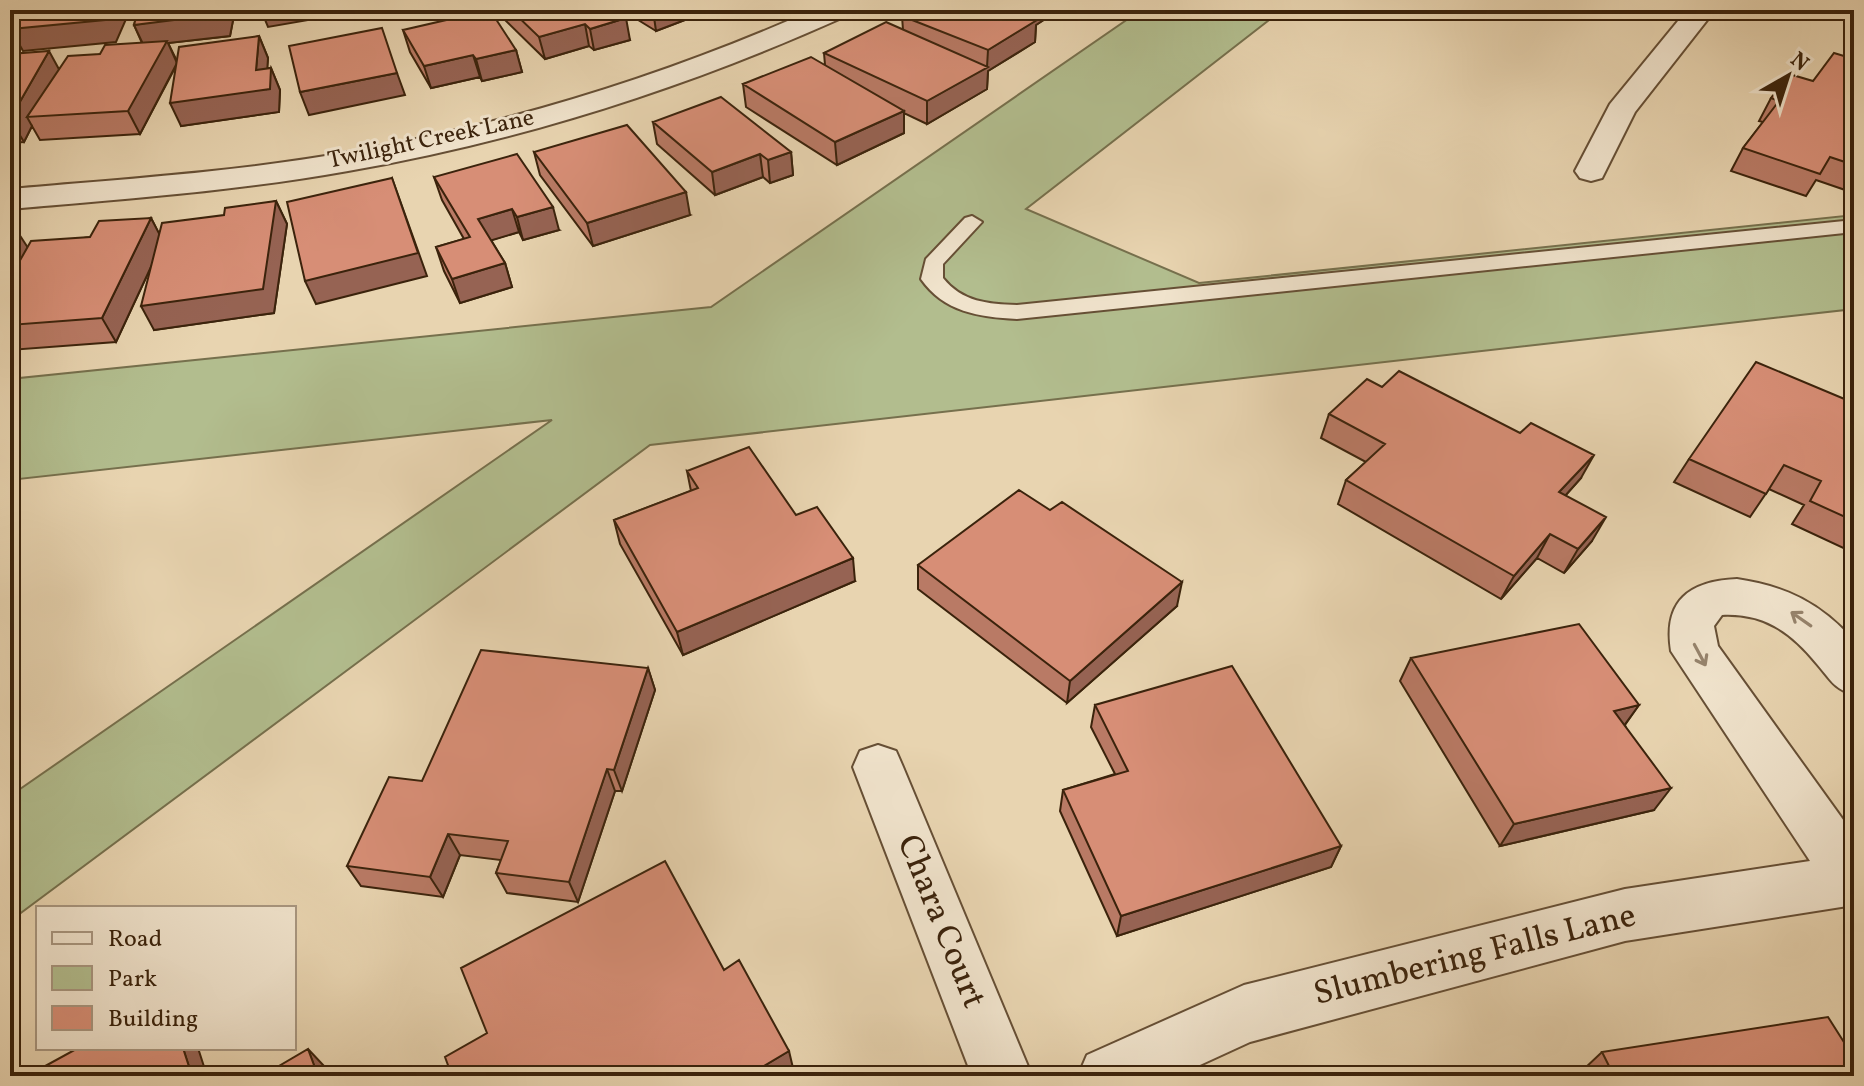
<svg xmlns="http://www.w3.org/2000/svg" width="1864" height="1086" font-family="Vollkorn,serif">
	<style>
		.green { fill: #b2bd8e; stroke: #76704d; stroke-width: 2 }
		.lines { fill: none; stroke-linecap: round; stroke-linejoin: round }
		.lane-casing { stroke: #664f35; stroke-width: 4 }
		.street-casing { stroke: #664f35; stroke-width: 4 }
		.lane { fill: #f0e3cc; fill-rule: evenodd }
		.street { fill: #f0e3cc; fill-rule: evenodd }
		.wall { fill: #b97a65; stroke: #3b230c; stroke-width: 2 }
		.shaded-wall { fill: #966353; stroke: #3b230c; stroke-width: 2 }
		.building { fill: #d78e76; stroke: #3b230c; stroke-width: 2 }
		.oneway { stroke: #96836c }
		.labels { text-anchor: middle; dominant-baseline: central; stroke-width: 6; stroke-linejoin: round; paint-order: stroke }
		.far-street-label { font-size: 24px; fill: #3b230c; stroke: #f0e3cc }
		.near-street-label { font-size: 34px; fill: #3b230c; stroke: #f0e3cc }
	</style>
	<rect width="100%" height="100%" fill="#e8d4b0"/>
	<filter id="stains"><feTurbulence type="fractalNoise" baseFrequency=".0025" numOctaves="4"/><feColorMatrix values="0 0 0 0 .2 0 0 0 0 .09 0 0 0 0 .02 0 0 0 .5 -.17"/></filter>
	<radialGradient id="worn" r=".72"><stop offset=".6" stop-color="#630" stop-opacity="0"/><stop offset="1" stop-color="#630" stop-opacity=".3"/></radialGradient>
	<path class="green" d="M1141,10H1282L1026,209L1199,283L1854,215V309L650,445L10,921V796L552,420L10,480V379L711,307Z"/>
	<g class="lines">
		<defs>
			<path id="lane" d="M972,216L982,222L943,264V278C962,302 988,304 1017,305L1854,220V232L1017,319C979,317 944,312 921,279L926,259L965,218Z"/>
			<path id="street" d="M813,10H850L846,16C686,88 521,141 348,171C237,191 123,199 10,209V189C123,179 237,172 349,152C510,124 664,76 813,10Z
				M1687,10H1715L1635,112L1602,178L1591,181L1580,178L1575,171L1610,104Z
				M1737,579C1786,586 1822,604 1854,641V695C1833,688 1831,680 1817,664C1791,632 1764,613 1722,615L1714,626L1718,646L1854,835V905L1625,941L1250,1042L1176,1076H1078L1087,1055L1244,985L1625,889L1810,861L1671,651C1663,601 1689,581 1737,579Z
				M878,745L896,751L903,767L1032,1076H972L853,767L860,751Z"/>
		</defs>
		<use href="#lane" class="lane-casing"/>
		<use href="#street" class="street-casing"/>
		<use href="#lane" class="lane"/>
		<use href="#street" class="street"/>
	</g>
	<path class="wall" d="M138,10H235L230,36L168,43L177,61L259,36L268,58L267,68H271L280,90L279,112L181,126L176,66L140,134L40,140L32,126L24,142L10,143V54L59,69L100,54L142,43L134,25Z
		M501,10H616L630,40L594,50L589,46L545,59L504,19Z
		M622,10H711L656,31Z
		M913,10H1059L1036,25L1035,42L988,71L987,89L927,124L904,113V133L837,165L746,107L743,84L825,65L824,53L903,30L902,16Z
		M1854,10V29L1845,27Z
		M403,30L516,50L522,72L482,81L480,77L431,88L410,52Z
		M1854,59V193L1816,180L1806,196L1731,171L1743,148L1763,122L1759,121L1771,98L1813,81Z
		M653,122L791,152L793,175L770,183L763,177L715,195L657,144Z
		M534,152L690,215L593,246L540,175Z
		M434,177L559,230L523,240L519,232L491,240L505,263L512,287L460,303L444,271L436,247L464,239L442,200Z
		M276,201L287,224L274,313L154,330L151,267L116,342L10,350V231L27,247L90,237L151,218L159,234Z
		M1382,387L1581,478L1565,496L1592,541L1564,573L1537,558L1501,599L1338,504L1346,480L1366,462L1321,438L1329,414Z
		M1854,403V553L1792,524L1804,505L1769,489L1750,517L1674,482L1689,459Z
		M687,471L855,581L683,655L620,544L614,520L691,491Z
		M1050,510L1177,606L1067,703L918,589V565Z
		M1411,658L1639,705L1625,725L1654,810L1500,846L1400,681Z
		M648,668L655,690L622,791H615L578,902L507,893L496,873L501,860L460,855L443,897L361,886L347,866L422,781Z
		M1095,705L1341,846L1331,867L1117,936L1060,811L1063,790L1115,774L1091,727Z
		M1602,1052L1854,1076H1587L1584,1069Z"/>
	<path class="shaded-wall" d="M11,10H130L116,42L23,51L18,42L17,46H10Z
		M222,10H235L230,36L168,43L177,63L140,134L128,111L144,46L134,25Z
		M261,10H349V13L268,27Z
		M653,10H711L656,31Z
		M1031,10H1059L1036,25L1035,42L988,71L987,89L927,124V101L987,67L988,50L1030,24Z
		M626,18L630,40L594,50L590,29Z
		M585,24L589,46L545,59L539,37Z
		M259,36L268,58L266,90L271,68L280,90L279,112L181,126L170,103L256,70Z
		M516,50L522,72L482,81L476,59Z
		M49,51L61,73L27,117L32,126L24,142L10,119Z
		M473,55L480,77L431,88L424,66Z
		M397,73L405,95L309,115L300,92Z
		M904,111V133L837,165L835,142Z
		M791,152L793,175L770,183L768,160Z
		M760,154L763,177L715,195L712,172Z
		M392,178L427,276L316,304L305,281Z
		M686,192L690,215L593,246L587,223Z
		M276,201L287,224L274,313L154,330L141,306Z
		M553,207L559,230L523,240L517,217Z
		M512,209L519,232L486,242L478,219Z
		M151,218L163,241L116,342L102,318Z
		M17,231L32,254L10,296V244Z
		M505,263L512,287L460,303L452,279Z
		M1594,455L1581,478L1547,516L1559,492Z
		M1606,517L1592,541L1564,573L1578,549Z
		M1550,534L1537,558L1501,599L1514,576Z
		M853,558L855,581L683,655L677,632Z
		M1182,582L1177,606L1067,703L1070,681Z
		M648,668L655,690L622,791L614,770Z
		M1639,705L1623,727L1614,711Z
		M607,769L615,791L578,902L569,882Z
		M1671,788L1654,810L1500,846L1514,824Z
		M448,834L460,855L443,897L430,877Z
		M1341,846L1331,867L1117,936L1121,916Z
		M183,1048H198L207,1076H192Z
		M308,1049L325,1067L328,1076H318Z
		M789,1051L793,1068L780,1076H747Z"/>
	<path class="building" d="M22,10H110L105,20L11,29Z
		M138,10H222L221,14L134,25Z
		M490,10L516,50L476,59L473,55L424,66L403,30Z
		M511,10H616L626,18L590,29L585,24L539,37Z
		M913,10H1009L1037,20L988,50L902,16Z
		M886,22L988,67L927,101L824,53Z
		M382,28L397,73L300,92L289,46Z
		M259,36L256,70L271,68L270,89L170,103L179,47Z
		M167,41L128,111L27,117L68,56L100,54L105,45Z
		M49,51L10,119V54Z
		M1834,53L1854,59V165L1830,157L1820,174L1743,148L1779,101L1771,98L1789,74L1813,81Z
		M811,57L904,111L835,142L743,84Z
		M721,97L791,152L768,160L760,154L712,172L653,122Z
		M627,125L686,192L587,223L534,152Z
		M517,154L553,207L517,217L512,209L478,219L505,263L452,279L436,247L470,237L434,177Z
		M392,178L418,253L305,281L287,202Z
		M276,201L263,289L141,306L162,223L224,215L225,208Z
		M151,218L102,318L10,325V278L31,241L90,237L99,221Z
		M10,231H17L10,244Z
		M1756,362L1854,403V521L1810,501L1821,481L1784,465L1766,494L1689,459Z
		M1399,371L1520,433L1531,423L1594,455L1559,492L1606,517L1578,549L1550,534L1514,576L1346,480L1385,444L1329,414L1367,379L1382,387Z
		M749,447L796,515L817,507L853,558L677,632L614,520L698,488L687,471Z
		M1019,490L1050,510L1062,502L1182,582L1070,681L918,565Z
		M1579,624L1639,705L1614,711L1671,788L1514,824L1411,658Z
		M481,650L648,668L614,770L607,769L569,882L496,873L508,841L448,834L430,877L347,866L389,777L422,781Z
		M1232,666L1341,846L1121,916L1063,790L1128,771L1095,705Z
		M665,861L724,970L739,960L789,1051L747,1076H452L445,1057L487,1033L461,968Z
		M1828,1017L1854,1058V1076H1614L1602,1052Z
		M78,1048H183L192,1076H27Z
		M308,1049L318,1076H262Z"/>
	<defs><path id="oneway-shaft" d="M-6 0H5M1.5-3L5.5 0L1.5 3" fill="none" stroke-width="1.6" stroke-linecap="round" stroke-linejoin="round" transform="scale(2)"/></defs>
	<g class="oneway">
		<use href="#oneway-shaft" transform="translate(1801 619) rotate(-145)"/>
		<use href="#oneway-shaft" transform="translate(1700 655) rotate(62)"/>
	</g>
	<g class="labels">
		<g class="far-street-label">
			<text transform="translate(431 140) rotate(-12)">Twilight Creek Lane</text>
		</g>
		<g class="near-street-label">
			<text transform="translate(940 922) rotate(68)">Chara Court</text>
			<text transform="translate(1475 956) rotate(-14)">Slumbering Falls Lane</text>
		</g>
	</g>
	<rect width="1864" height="1086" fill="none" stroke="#e8d4b0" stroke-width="40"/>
	<rect x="12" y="12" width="1840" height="1062" fill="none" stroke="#3b230c" stroke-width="4"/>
	<rect x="20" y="20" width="1824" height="1046" fill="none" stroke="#3b230c" stroke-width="2"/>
	<rect x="36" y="906" width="260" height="144" fill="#f0e3cc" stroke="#a8967f" stroke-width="2"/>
	<rect x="52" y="932" width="40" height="12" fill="#f0e3cc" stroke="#a8967f" stroke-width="2"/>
	<text x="108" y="946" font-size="24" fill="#3b230c">Road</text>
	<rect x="52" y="966" width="40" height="24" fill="#b2bd8e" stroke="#a8967f" stroke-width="2"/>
	<text x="108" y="986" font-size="24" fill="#3b230c">Park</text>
	<rect x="52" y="1006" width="40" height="24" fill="#d78e76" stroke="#a8967f" stroke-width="2"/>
	<text x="108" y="1026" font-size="24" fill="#3b230c">Building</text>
	<g transform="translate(1788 76) rotate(39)" stroke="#f0e3cc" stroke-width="6" paint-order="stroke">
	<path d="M0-6L14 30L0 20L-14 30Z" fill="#3b230c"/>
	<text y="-12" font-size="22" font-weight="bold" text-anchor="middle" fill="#3b230c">N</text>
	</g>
	<rect width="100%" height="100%" filter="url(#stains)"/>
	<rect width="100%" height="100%" fill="url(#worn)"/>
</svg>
